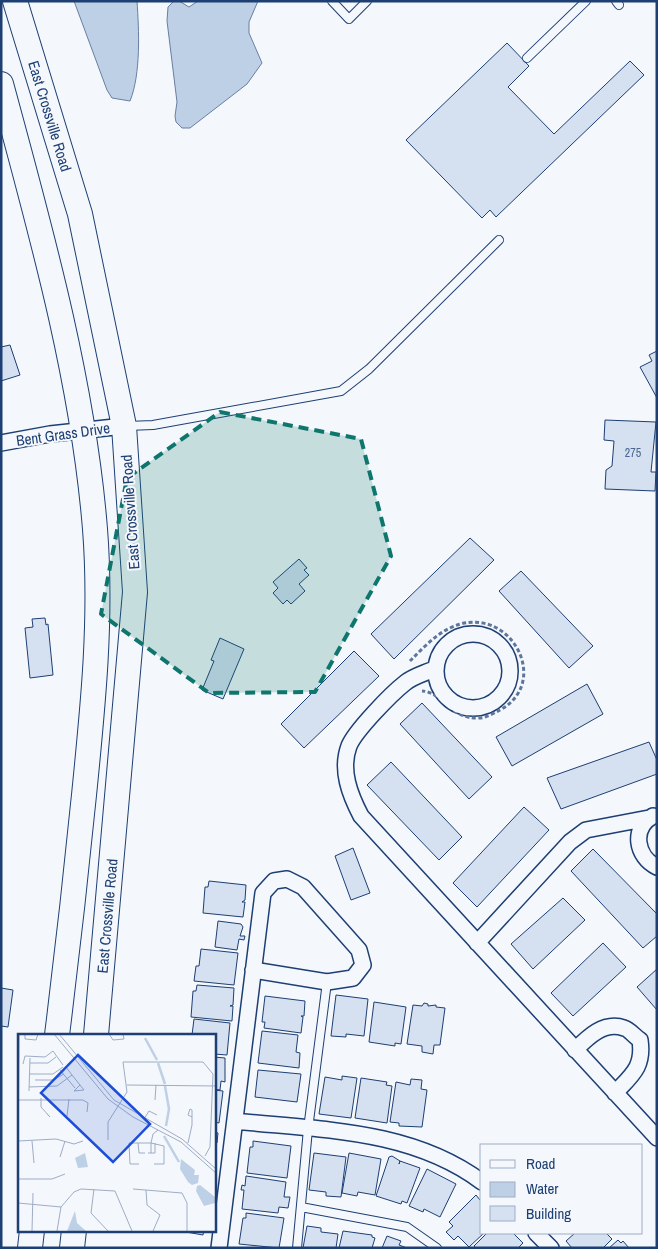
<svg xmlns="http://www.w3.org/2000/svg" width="658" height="1249" font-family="'Archivo Narrow',sans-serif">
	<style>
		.water { fill: #bed0e5; stroke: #687fa3 }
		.building { fill: #d5e0f0; stroke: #1d3f73 }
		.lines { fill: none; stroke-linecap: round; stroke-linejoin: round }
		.lane-casing { stroke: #1d3f73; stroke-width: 10 }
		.street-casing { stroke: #1d3f73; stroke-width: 18 }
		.primary-casing { stroke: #1d3f73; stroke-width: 26 }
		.path { stroke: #5e769c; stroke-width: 3; stroke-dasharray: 4 2.5; stroke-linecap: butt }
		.lane { stroke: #f4f7fb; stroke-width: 8 }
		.street { stroke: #f4f7fb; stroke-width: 15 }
		.primary { stroke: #f4f7fb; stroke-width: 24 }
		.marked { fill: #0f766e; fill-opacity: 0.2; stroke: #0f766e; stroke-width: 4; stroke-dasharray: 10 6; stroke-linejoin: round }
		.labels { text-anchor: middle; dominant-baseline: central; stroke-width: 4; stroke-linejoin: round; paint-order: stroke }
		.number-label { font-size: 12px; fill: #4b6792 }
		.street-label { font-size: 15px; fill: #1d3f73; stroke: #f4f7fb }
		.inset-river { fill: none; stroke: #bed0e5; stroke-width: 2.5 }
		.inset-road { fill: none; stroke: #9eadc5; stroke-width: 1 }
		.view { fill: #1d4ed8; fill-opacity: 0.15; stroke: #1d4ed8; stroke-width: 2.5 }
		.inset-edge { fill: none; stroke: #1d3f73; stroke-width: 2.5 }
	</style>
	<rect width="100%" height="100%" fill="#f4f7fb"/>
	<path class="water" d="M74,1H137C139,30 141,74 130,101L112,98L107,90Z
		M174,1H179L189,7L198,1H258L249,22V33L262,63L247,84L190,128H182L176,122L175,116L177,102L167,21L168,7Z"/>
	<path class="building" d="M507,43L529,66L508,87L554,134L630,61L644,75L496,217L490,210L482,218L406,140Z
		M10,345L20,375L1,381V347Z
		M657,351V398L640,367L652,361L649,355Z
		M605,420L656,422L651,472H656L655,491L605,489L606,470L612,466L614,441L604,440Z
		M470,538L494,560L394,659L371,634Z
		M299,559L307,568L304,570L309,575L299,584L305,591L291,604L287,600L283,604L273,593L278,588L273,582Z
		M521,571L593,646L569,668L499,591Z
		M45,618L46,625L48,624L53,675L30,678L25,628L33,627L32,619Z
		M220,638L244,649L223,699L202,690L214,661L211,660Z
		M354,651L379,676L304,748L281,724Z
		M587,684L603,714L512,766L496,737Z
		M422,703L492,777L469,799L400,724Z
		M649,742L657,760V774L561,809L547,778Z
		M391,762L462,837L439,860L367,785Z
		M524,807L549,830L477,907L453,883Z
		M353,848L370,893L351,900L335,856Z
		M593,849L657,914V936L643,948L571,871Z
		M209,881L246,885L245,900L242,902H245L243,917L203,913L205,887H208Z
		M563,898L585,920L533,969L511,944Z
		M218,921L241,924L243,927L240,936H245L244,940L239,939L237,950L215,947Z
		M603,943L626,967L573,1016L551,993Z
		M201,949L238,953L234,985L194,981L196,966H199Z
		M657,969V1010L637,987Z
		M197,985L234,988L233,1005L230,1006H233L232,1021L191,1017L193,991H196Z
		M1,988L13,990L8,1027L1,1026Z
		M336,995L368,999L364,1036L346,1034V1037L331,1036Z
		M265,996L305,1001L304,1016H301L303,1017L301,1033L264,1028L265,1022H262Z
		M374,1002L406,1007L401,1044L395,1043V1046L369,1042Z
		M424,1003L428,1004V1006L436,1005V1007L445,1008L440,1045H434L433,1054L422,1052V1046L407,1044L413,1005L422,1006Z
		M194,1019L230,1023L227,1055L214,1054V1035H192Z
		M262,1031L298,1035L296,1052L300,1053L299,1068L258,1063Z
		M214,1057L225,1058V1082L221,1081L220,1090L214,1089Z
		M258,1070L301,1074L297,1102L255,1097Z
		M342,1076L357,1078L351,1118L319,1114L325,1077L342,1080Z
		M361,1078L387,1082L386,1085L392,1086L387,1123L355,1118Z
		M411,1079L422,1080L421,1089L427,1090L422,1127L399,1126V1123L390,1122L396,1082L410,1085Z
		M214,1090L223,1091L219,1123L214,1122Z
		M214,1132L218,1133L217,1143H214Z
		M253,1141L291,1146L287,1178L247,1173L250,1147H253Z
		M314,1153L346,1157L341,1197L326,1196V1192L309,1190Z
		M349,1153L381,1159L375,1195L358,1192L357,1196L342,1193Z
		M392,1156L400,1161L399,1164L400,1161L420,1168L407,1203L402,1201L401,1204L376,1196L389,1157Z
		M427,1169L456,1184L440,1217L424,1209L423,1212L409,1206Z
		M246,1176L286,1182L284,1197H290L288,1208L279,1207L278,1213L242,1209L244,1190H241L242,1185L245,1186Z
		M476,1195L480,1200L482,1199V1233H484L469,1247L458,1236L454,1240L446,1232L453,1226L449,1222Z
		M246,1213L284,1218L279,1248L239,1244L243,1218H246Z
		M307,1226L321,1228V1232L338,1234L336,1248H303Z
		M175,1230H204L203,1235Z
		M343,1231L372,1235V1237L375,1238L372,1248H339Z
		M487,1233H513L523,1243L518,1248H476L474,1246Z
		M575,1233H606L612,1239L603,1248H572L566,1241Z
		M387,1236L401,1241L399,1245L407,1248H382Z
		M618,1240L621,1243L623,1241L629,1248H609Z"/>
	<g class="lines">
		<defs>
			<path id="lane" d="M332,1L349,19L367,1
				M616,1L619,5
				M527,58L586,1
				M127,426L153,425L341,391L369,369L499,240
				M301,1207L407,1227L437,1248
				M297,1248L308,1129L327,982"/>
			<path id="street" d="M1,443L50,434L124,426
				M436 671a37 37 0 1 1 74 0a37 37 0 1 1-74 0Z
				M436,668C426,673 413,676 405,683C391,694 355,731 349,746C340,770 350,795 361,816L657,1138
				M653,816C631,828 636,857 657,867
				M477,943L570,842L586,830L649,818
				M575,1050C588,1037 604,1021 624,1028C629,1029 635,1037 640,1040C644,1067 632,1075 615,1093
				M235,1121C320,1130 411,1129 482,1182
				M536,1233L551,1248
				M219,1248L263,893L274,881L287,879L303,887L359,950L363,965L353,978L327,982L253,970"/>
			<path id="primary" d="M15,1L80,214L124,426L135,592L96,1035
				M1,84C40,228 83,380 95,529C102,618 93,706 84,795C76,875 67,955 57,1035
				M30,1248L32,1230
				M72,1248L74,1230"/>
		</defs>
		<use href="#lane" class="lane-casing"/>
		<use href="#street" class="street-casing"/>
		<use href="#primary" class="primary-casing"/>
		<path class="path" d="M410,661C421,650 434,636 448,629C507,598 554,681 500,710C494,713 486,718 479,718C451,720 443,692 422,691"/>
		<use href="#lane" class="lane"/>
		<use href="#street" class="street"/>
		<use href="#primary" class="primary"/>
	</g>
	<path class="marked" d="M220,412L361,439L391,556L315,692L209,693L101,614L127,478Z"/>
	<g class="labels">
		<g class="number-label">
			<text x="633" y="453">275</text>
		</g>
		<g class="street-label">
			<text transform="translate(50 116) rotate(73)">East Crossville Road</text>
			<text transform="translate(63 434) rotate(-8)">Bent Grass Drive</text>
			<text transform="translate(130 512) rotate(-94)">East Crossville Road</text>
			<text transform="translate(107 916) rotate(-85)">East Crossville Road</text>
		</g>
	</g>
	<g transform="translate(18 1034)">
		<rect width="198" height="198" fill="#f4f7fb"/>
		<path d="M67,119L70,133L60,134L57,124ZM163,125L177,136L176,141H181L180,149L174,151L170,148L162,135ZM182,151L197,163V169L186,172L178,157L179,152ZM57,177L59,189L68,197H49Z" fill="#bed0e5"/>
		<path class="inset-river" d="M127,4L139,26M140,29L147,50M147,52L151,75L148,92M146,102L161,128"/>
		<path class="inset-road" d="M7,0V5L18,6L20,0M36,0L90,65L115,83L163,108L198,139M41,0L96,66L164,105L198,135M91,0L95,6L106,5L105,0M12,29H30L38,23M5,30L7,22L27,23L35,17L45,31M48,33L54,41L66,56L56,57L62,51M42,36L57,54M12,40H35L45,33M17,46H35L46,40M109,51L198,52M11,53L39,52L54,41M11,57L12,24M23,64V73L32,83L29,80M1,66H65L70,69L69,78M137,66L138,51M49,82L51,65M126,85L131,77L139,81M90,106V88L109,58L105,28H185L195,40L192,113L187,122M0,107L38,105L56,110L65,107M14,107L16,129M120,109L121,119H127M170,109L174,91V76L172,75L170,81L174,83M130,119H137V109M133,119V109L146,112V130H136M42,123L47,107M121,130H112L111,109H133L135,100L140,96M0,138L1,0M0,145H34L47,140M76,155L73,179L90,197M115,155L164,159L169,169V197M128,156L129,171L142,181L135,197M0,169L43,173M14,197L15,159M39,197L43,173L56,158L63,155L97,157L114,197"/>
		<path class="view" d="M60,21L132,90L95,128L23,59Z"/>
		<rect width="198" height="198" class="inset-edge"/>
	</g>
	<rect width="658" height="1249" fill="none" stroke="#1d3f73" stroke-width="5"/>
	<rect x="480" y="1144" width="162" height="90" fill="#f4f7fb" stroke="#9eadc5"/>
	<rect x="490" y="1160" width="25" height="8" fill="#f4f7fb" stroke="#9eadc5"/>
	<text x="526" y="1169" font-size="15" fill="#1d3f73">Road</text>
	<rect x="490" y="1182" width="25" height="15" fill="#bed0e5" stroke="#9eadc5"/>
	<text x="526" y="1194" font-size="15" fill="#1d3f73">Water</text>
	<rect x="490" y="1206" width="25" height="15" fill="#d5e0f0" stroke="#9eadc5"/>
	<text x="526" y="1219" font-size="15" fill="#1d3f73">Building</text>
</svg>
